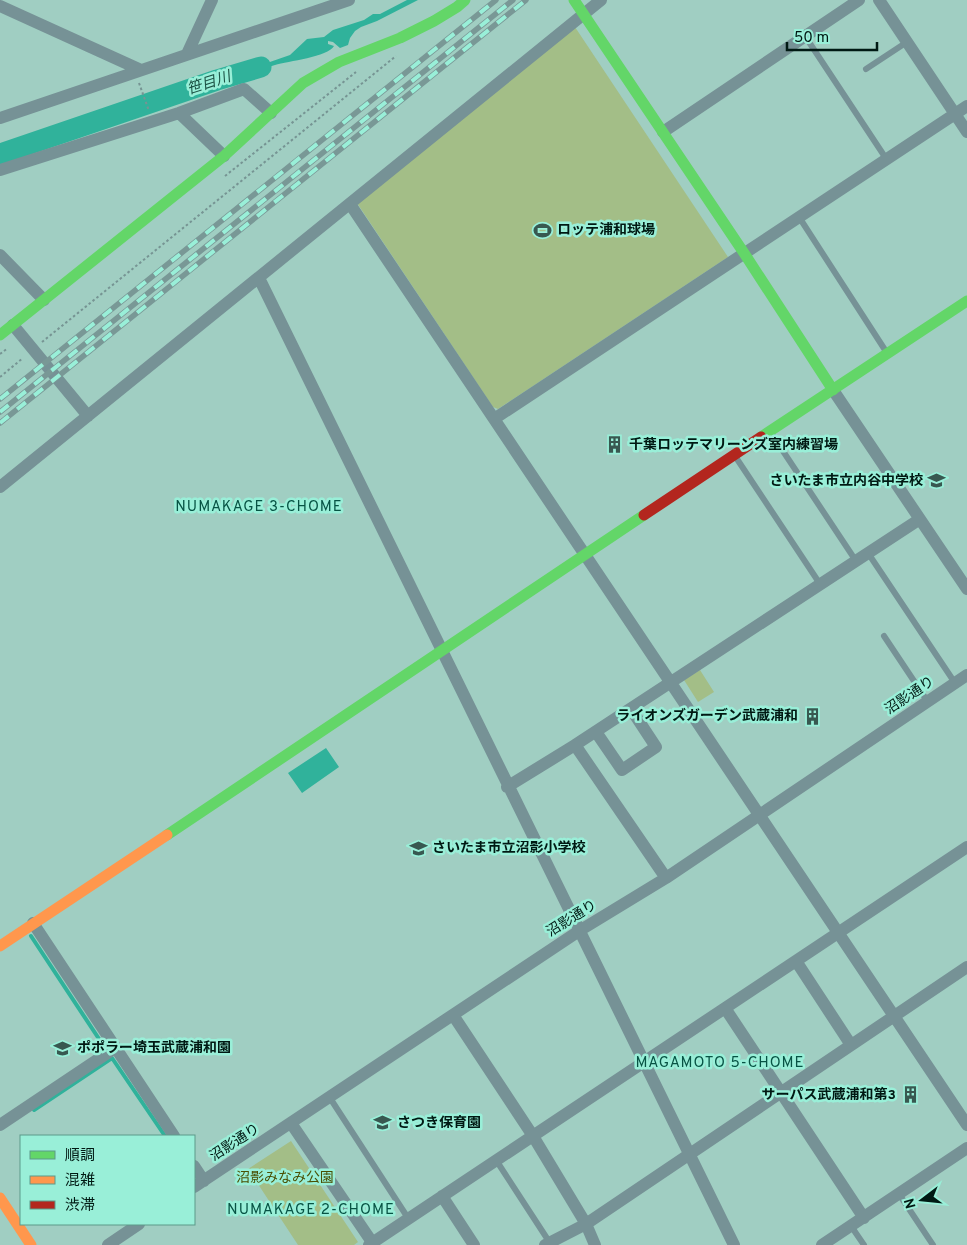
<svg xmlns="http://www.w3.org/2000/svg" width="967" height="1245" font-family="Overpass,'Noto Sans JP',sans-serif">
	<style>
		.green { fill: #a3be87 }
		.water { fill: #30b29b }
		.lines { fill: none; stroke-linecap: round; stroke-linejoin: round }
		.stream { stroke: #30b29b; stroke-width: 4 }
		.river { stroke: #30b29b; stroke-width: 21 }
		.path { stroke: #769493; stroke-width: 2; stroke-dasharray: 2.5 2.5; stroke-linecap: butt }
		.lane { stroke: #769296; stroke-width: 6 }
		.street { stroke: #769296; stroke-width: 12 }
		.fast { stroke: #63d668; stroke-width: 11 }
		.slow { stroke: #ff974d; stroke-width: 11 }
		.jam { stroke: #b3261e; stroke-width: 11 }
		.rail-casing { stroke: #799896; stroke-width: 5.5 }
		.rail { stroke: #99efd8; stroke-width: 4; stroke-dasharray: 11; stroke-linecap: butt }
		.labels { text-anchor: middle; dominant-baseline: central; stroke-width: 5; stroke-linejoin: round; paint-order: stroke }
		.poi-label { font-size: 14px; font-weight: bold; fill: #001913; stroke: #99efd8; text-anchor: start }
		.street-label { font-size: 14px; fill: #001913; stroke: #99efd8 }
		.park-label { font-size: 14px; fill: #4a5004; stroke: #99efd8 }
		.water-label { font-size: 15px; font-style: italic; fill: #1d5346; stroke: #99efd8 }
		.neighbourhood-label { font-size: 15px; letter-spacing: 1px; fill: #075344; stroke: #99efd8 }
	</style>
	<rect width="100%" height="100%" fill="#a0cec2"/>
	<path class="green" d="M575,27L728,257L498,409L493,407L357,203Z
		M700,670L714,692L698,702L684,680Z
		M291,1141L358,1242L354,1245H298L248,1169Z"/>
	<path class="water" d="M407,0H418L377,21L361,27L355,31L350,38L348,45L340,48L333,42L328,41V44L334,46C328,57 288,61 275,65C261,69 247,74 234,80L232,75L290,55L307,39L324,37L333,30L364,20L373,14H380Z
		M326,748L339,767L302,793L288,773Z"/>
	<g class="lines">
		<path class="stream" d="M31,936L105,1048
			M34,1110L112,1058L165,1136"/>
		<path class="river" d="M0,154L217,80L261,67"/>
		<path class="path" d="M139,83L149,111
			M225,176L356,72
			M42,342L396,56
			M0,354L8,348
			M0,377L23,358"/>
		<path class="lane" d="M805,36L887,160
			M866,69L907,42
			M799,217L887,353
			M771,433L856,561
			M735,456L820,584
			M868,553L955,683
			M884,636L928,702
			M330,1098L408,1218
			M496,1160L550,1243
			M899,1194L933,1245
			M851,1226L864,1245"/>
		<path class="street" d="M879,0L967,132
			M0,6L141,70
			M187,54L212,0
			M179,113L224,156
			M0,118L349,0
			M663,132L859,0
			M0,170L179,113L244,89L271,113
			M350,204L967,1125
			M0,255L44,300
			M259,278L734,1245
			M13,325L88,416
			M833,390L967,589
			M494,419L967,106
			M0,487L601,0
			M596,732L622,770L656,747L631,709
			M575,745L666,878
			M507,787L575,745L920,519
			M33,923L174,1136
			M796,961L851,1045
			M725,1008L864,1218
			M453,1015L533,1136L586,1224L595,1245
			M291,1123L374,1245
			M0,1125L115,1048
			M194,1166L204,1181
			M194,1187L579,931L666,878L967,675
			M442,1196L474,1245
			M108,1245L139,1224
			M369,1245L967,847
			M545,1245L586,1224L967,967
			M822,1245L967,1148"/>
		<path class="fast" d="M574,0L744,253L833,390
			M0,335L224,156L303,83L339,62L400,38L434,21L457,7L465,0
			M761,437L967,301
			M167,835L644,515"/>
		<path class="slow" d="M0,946L167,835
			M0,1198L31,1245"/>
		<path class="jam" d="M644,515L761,437"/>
		<defs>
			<path id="rail" d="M0,399L496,0
				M0,412L513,0
				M0,423L526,0"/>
		</defs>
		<use href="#rail" class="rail-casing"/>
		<use href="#rail" class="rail"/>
	</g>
	<defs>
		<symbol id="stadium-bare" viewBox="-9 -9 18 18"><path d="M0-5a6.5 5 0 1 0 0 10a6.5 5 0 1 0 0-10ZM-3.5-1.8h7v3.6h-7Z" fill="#385850" stroke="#99efd8" stroke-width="2.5" paint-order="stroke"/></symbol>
		<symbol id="building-bare" viewBox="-9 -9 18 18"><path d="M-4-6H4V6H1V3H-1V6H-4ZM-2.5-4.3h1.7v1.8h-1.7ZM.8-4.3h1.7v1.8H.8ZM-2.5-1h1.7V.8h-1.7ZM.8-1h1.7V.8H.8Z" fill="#385850" stroke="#99efd8" stroke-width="2.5" paint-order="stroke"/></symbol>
		<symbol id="school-bare" viewBox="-9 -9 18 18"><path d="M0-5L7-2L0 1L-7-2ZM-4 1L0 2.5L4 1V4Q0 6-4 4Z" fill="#385850" stroke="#99efd8" stroke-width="2.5" paint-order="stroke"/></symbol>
	</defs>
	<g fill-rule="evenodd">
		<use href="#stadium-bare" x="530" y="218" width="25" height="25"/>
		<use href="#building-bare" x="602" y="432" width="25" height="25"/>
		<use href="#school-bare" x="924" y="468" width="25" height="25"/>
		<use href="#building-bare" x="800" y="704" width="25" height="25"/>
		<use href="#school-bare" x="406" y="836" width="25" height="25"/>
		<use href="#school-bare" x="50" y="1036" width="25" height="25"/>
		<use href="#building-bare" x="898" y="1082" width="25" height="25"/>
		<use href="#school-bare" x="370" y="1110" width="25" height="25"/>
	</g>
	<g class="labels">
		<g class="poi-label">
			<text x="557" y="230">ロッテ浦和球場</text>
			<text x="629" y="445">千葉ロッテマリーンズ室内練習場</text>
			<text x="923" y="481" text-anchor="end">さいたま市立内谷中学校</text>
			<text x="798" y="716" text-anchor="end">ライオンズガーデン武蔵浦和</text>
			<text x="432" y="848">さいたま市立沼影小学校</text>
			<text x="77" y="1048">ポポラー埼玉武蔵浦和園</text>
			<text x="896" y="1095" text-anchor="end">サーパス武蔵浦和第3</text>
			<text x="397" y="1123">さつき保育園</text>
		</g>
		<g class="street-label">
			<text transform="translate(910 696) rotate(-34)">沼影通り</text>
			<text transform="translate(572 919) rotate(-32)">沼影通り</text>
			<text transform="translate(235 1143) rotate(-33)">沼影通り</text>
		</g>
		<g class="park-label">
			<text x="285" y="1178">沼影みなみ公園</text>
		</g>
		<g class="water-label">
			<text transform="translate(209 84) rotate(-18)">笹目川</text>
		</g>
		<g class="neighbourhood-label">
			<text x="259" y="507">NUMAKAGE 3-CHOME</text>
			<text x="720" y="1063">MAGAMOTO 5-CHOME</text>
			<text x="311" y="1210">NUMAKAGE 2-CHOME</text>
		</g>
	</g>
	<rect x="20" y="1135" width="175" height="90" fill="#99efd8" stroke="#5c9989"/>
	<rect x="30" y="1151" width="25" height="8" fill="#63d668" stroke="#5c9989"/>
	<text x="65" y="1160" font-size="15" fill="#001913">順調</text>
	<rect x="30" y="1176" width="25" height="8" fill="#ff974d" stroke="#5c9989"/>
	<text x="65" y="1185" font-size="15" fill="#001913">混雑</text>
	<rect x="30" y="1201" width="25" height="8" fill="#b3261e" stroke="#5c9989"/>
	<text x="65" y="1210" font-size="15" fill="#001913">渋滞</text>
	<g transform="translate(922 1200) rotate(254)" stroke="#99efd8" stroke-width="4" paint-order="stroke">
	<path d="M0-4L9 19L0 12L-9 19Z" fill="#001913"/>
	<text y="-8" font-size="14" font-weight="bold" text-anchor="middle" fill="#001913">N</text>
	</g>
	<path d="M787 42v8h90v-8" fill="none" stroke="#001913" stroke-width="2.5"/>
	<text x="794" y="42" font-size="15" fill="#001913" stroke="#99efd8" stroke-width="4" paint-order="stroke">50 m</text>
</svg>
